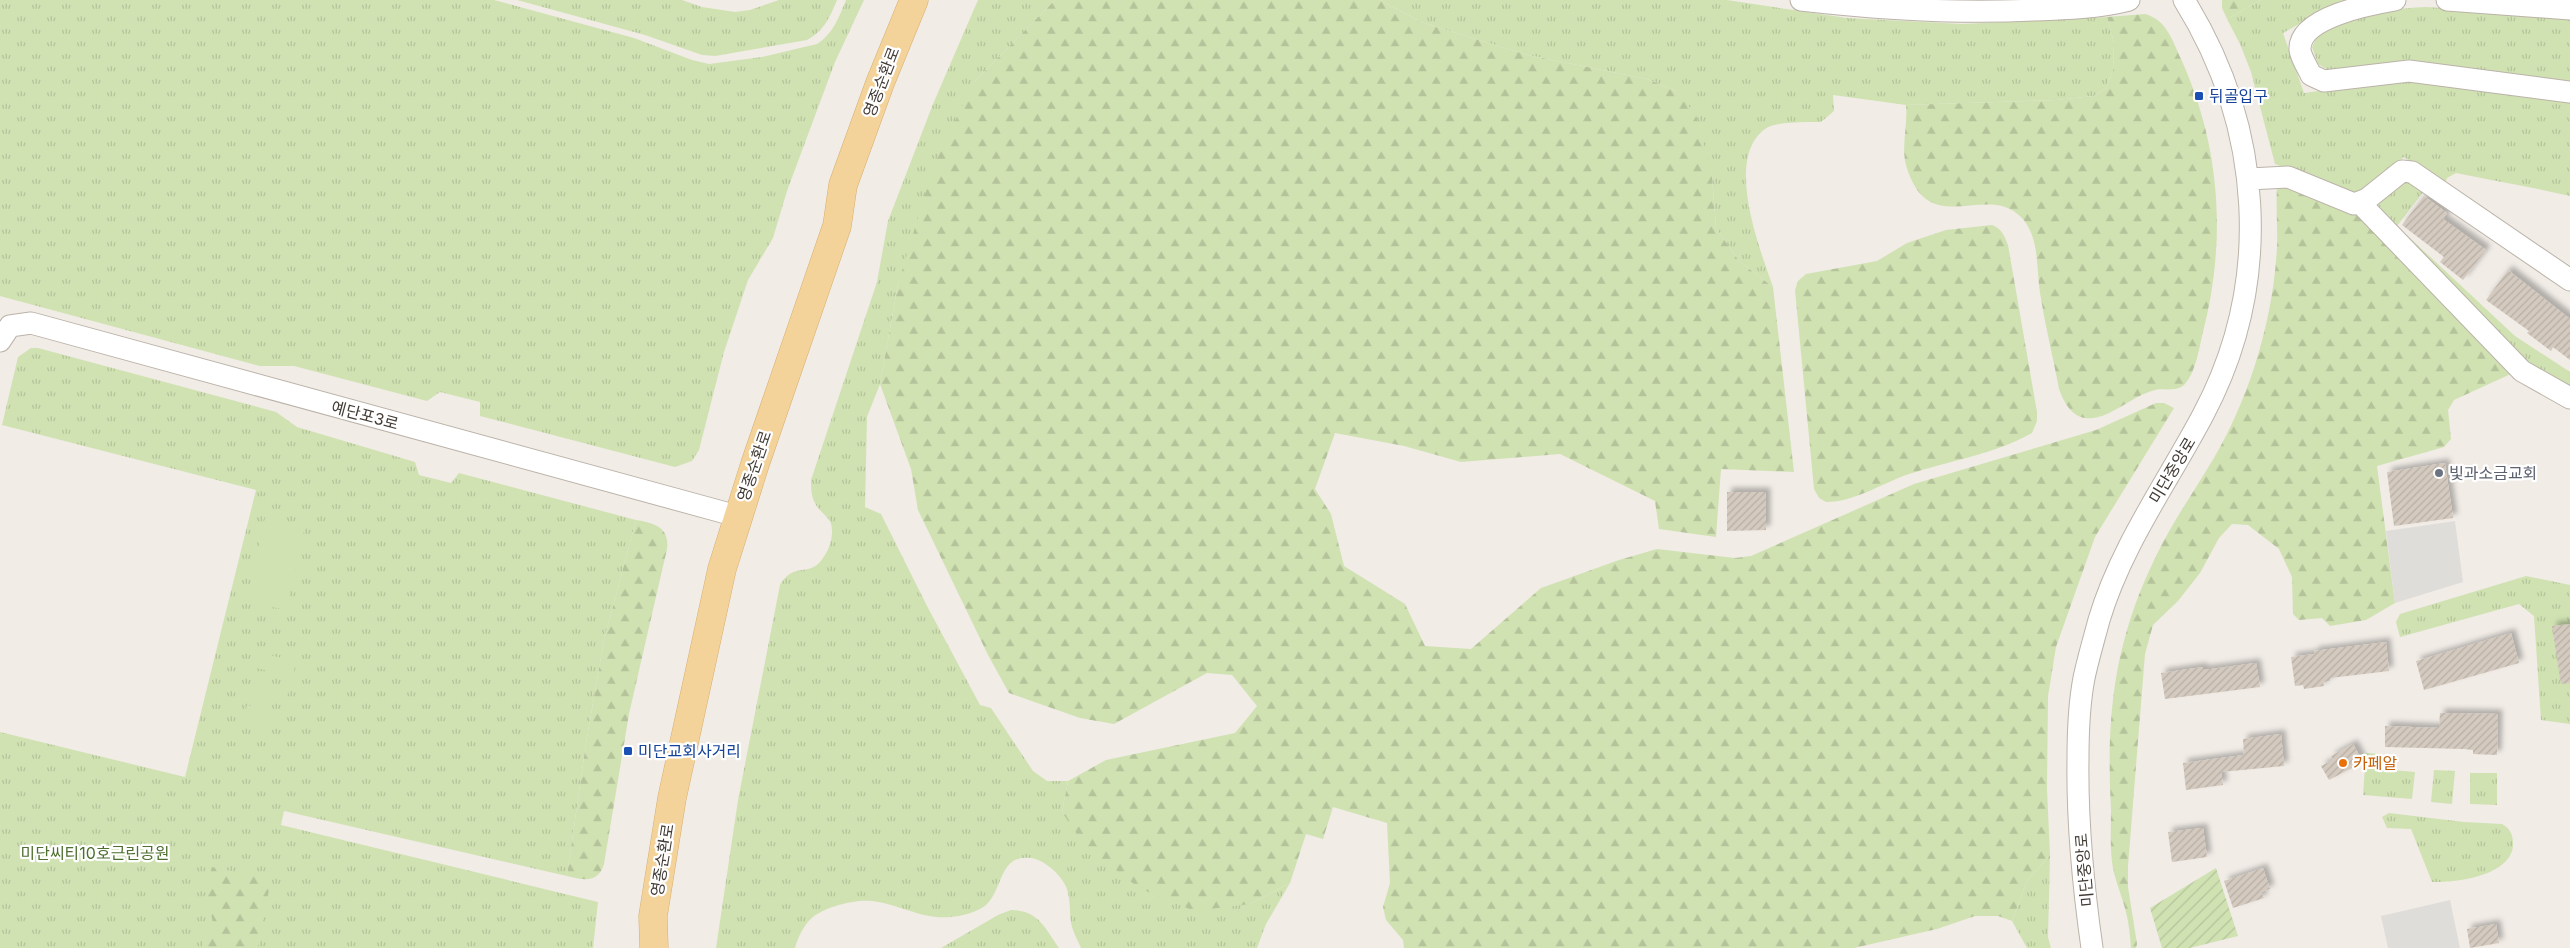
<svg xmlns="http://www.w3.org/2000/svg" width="2570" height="948" font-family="Inter,'Noto Sans KR',sans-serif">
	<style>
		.grass { fill: url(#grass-tufts) }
		.forest { fill: url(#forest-firs) }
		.garden { fill: url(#garden-furrows) }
		.pitch { fill: #d0e2b2 }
		.parking { fill: #dfddda }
		.building { fill: url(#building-hatch); filter: url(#shadow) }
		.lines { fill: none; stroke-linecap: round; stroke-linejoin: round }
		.minor-casing { stroke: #bbb3a9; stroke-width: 23 }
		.major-casing { stroke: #d7ae6d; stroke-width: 29 }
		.minor { stroke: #fff; stroke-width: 21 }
		.major { stroke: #f4d39b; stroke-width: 28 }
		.transit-dot { fill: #1a4fb4; stroke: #fff; stroke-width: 2 }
		.worship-dot { fill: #6b7280; stroke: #fff; stroke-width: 2 }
		.food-dot { fill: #e8710a; stroke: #fff; stroke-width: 2 }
		.labels { text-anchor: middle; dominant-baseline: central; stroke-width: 4.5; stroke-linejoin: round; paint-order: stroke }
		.street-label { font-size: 16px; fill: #433c36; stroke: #fff }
		.transit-label { font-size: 16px; fill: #164399; stroke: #fff; text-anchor: start }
		.worship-label { font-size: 16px; fill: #5b616d; stroke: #fff; text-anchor: start }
		.food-label { font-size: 16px; fill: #c56008; stroke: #fff; text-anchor: start }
		.park-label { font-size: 16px; fill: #4d6f2f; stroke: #fff }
	</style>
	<defs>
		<pattern id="grass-tufts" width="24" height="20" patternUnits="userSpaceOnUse" patternTransform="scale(1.25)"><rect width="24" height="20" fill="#d0e2b2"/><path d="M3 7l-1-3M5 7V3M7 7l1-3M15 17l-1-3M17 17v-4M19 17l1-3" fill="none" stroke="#b4c39a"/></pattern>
		<pattern id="forest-firs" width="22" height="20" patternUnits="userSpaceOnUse" patternTransform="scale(1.25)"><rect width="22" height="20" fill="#d0e2b2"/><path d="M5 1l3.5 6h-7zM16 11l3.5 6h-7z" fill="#b4c39a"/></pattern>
		<pattern id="garden-furrows" width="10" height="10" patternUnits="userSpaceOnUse" patternTransform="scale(1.25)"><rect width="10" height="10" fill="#d0e2b2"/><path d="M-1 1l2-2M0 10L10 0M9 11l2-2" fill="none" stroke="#b4c39a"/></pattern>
		<pattern id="building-hatch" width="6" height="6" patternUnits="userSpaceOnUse" patternTransform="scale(1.25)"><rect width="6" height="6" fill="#d4cabf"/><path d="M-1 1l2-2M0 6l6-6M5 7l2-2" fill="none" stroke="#b7aea5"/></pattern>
		<filter id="shadow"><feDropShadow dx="4.5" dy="-4.5" stdDeviation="2.5" flood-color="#0004"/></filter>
	</defs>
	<rect width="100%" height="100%" fill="#f1ece6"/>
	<path class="grass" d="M0,0H494L634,38L692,60L709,64L762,57L817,44C833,34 839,17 846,0H864L835,62L787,191L773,238L748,280L724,352L699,450L692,461L675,467L480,416V402L440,392L427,401L294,366H260L0,296Z
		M517,0H682L702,7L735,12L750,10L779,0H837C830,17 824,31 807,40L715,56L702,55L645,35Z
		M978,0H1055L974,82L898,284L880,384L867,417L865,507L881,514L927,606L980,705L991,708L1033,771L1047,781H1068L1062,812L1250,904L1290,883L1266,924L1257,948H1081C1078,941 1074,934 1072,927C1069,916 1071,904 1068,893C1066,879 1046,860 1031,858C1000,854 1003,887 988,903C980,912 962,916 950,917C923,920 899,904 872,901C856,899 828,906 814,916C804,924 798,937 795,948H716L738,800L780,585C795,560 809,579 823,558C830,549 835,533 830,521C826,515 818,510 815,503C811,496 811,488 811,480L877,282L888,221L933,104Z
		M1380,0H1727L1847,18L1962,24L2107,17L2114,43L2113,70L2106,88L2094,96L2056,100L1906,105L1833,95L1834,111L1821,122C1808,122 1776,121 1765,129C1724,159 1760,249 1773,287L1739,261L1716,228L1712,176L1676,91L1647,79L1528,55L1421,22Z
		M2261,0H2356L2310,18L2283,33L2304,93L2402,80L2570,100V196C2532,187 2494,181 2456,173L2447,178L2444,188L2404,157L2360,196L2275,164L2251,72L2240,44L2227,19Z
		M2426,7L2570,16V82L2432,63L2330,71L2318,64L2312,47L2318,34C2351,17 2388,8 2426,7Z
		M2400,180L2427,187L2397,226L2515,336L2570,372V392L2529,369L2373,204Z
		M31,348H38L276,412L297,427L415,462L419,475L451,483L459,473L636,520L604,640L586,743L567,876L284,811L281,825L598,902L593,948H0V732L185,777L256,490L2,425L18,357Z
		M2526,576L2570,585V724L2541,720L2534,616L2519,604L2400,637L2396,622L2400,614Z
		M2366,753L2381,754L2380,769L2415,772L2412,799L2363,795Z
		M2434,770L2455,771L2452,804L2431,802Z
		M2470,773H2497V805L2470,804Z
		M2389,813L2464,822L2502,824C2510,828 2513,835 2513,843C2514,876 2455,883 2432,882L2411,829L2387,828L2382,817Z
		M2050,855L2048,937L2051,948H2027L2012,921L2027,881Z
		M1011,910C1039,911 1044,927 1059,948H941L998,915Z"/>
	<path class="forest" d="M1055,0H1380L1421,22L1528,55L1647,79L1676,91L1696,115L1712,176L1716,228L1739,261L1773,287L1794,472L1721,469L1716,537L1659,529L1655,501L1560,454L1461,462L1404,446L1335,433L1315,489L1331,514L1344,566L1405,604L1425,646L1471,649L1541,588L1619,560L1657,549L1735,558L1751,556L1914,484L2096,430L2156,403H2164L2174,408L2095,537L2056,647L2048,696L2047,789L2050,855L2027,881L2012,921L1998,916H1975L1937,929L1854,948H1404L1403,940L1386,920L1383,907L1390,883L1387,823L1333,807L1323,839L1306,834L1290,883L1250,904L1194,911L1139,888L1084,845L1062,812L1068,781L1106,760L1235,733L1257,706L1232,675L1207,673L1114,724L1080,718L1009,693L988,655L918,510L911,469L880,384L898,284L934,164L974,82Z
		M2222,0H2261L2227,19L2222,8Z
		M2145,14C2167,20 2172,40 2181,59C2221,147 2227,242 2202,336C2199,350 2195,374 2184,385C2176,392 2164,388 2155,390C2138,394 2123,407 2107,414C2081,425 2068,414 2059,389C2053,357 2045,325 2040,293C2036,267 2040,237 2021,217C1986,181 1928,242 1906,165C1901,147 1908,124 1906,105L2056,100L2094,96L2106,88L2113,70L2114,43L2107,17Z
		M2278,183L2353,211L2363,218L2515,372L2454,400L2448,410L2451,439L2444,447L2377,466L2395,603L2366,620L2330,626L2322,618L2299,620L2293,614L2292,577L2279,549L2248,525L2232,524L2219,538L2200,573L2178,601L2153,625L2145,654L2128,866V887L2137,944L2136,948H2131C2130,936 2129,924 2126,912C2122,895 2114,879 2112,862C2110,844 2111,826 2111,809C2106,714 2114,641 2157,554C2171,525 2189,499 2206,471C2227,438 2243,402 2255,365C2267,327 2275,287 2277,247C2278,234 2275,190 2278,183Z
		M1992,225C2002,229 2004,235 2008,245L2037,412V421L2032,433C1995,454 1949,461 1909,474C1882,483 1855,502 1826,502L1819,498L1814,489L1795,290L1798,281L1806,274L1877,261L1907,243L1946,230Z
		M636,520C654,523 670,527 667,549L629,714L604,864C598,884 583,880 567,876L586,743L604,640Z
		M212,867L271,879L258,948H201L213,924L206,886Z"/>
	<path class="garden" d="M2216,868L2238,936L2190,948H2162L2150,908Z"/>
	<path class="pitch" d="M265,518L305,527L286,610L246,601Z
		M259,653L296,661L293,676L256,668Z
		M252,679L289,687L286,703L249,695Z
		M247,705L284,713L281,728L243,720Z"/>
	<path class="parking" d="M2455,521L2463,582L2395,603L2386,531Z
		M2450,900L2460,948H2388L2381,916Z"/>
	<path class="building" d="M2424,196L2447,213L2443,219L2486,250L2463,280L2440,262L2444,257L2402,225Z
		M2508,270L2570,319V360L2553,347L2551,351L2527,333L2529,331L2486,300Z
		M2445,463L2453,518L2394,526L2387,472Z
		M1727,492H1766V530L1727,531Z
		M2570,624V683L2561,684L2552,626Z
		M2511,633L2519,663L2424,690L2416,661Z
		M2386,642L2389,671L2330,678V681L2323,682L2324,686L2304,689L2303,685L2295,686L2291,657L2314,654V651Z
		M2256,663L2260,687L2165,699L2161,673L2203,667V670Z
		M2440,713L2498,714L2497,755L2473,754V750L2464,749L2385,747V726L2439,728Z
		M2281,734L2284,766L2221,772L2223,785L2186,790L2183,763L2244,755L2243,739Z
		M2353,744L2363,762L2329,780L2321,766L2333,760L2331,756Z
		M2203,828L2207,857L2172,862L2168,832Z
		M2263,868L2270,889L2261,892L2264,898L2233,908L2224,881Z
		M2496,924L2499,943L2470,948L2467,929Z"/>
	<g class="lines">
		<defs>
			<path id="minor" d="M1801,0C1879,9 1955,14 2034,10C2065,9 2098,8 2129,0
				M2395,0C2372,4 2298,17 2300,50C2301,58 2308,68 2311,75L2324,81L2409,71L2570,92
				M2447,0L2570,9
				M2249,179L2288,177L2354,204L2367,199L2402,171L2412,172L2570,280
				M2360,203L2522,371L2570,398
				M0,341L10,326L31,323L737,516
				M2092,948C2083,885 2077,822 2078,758C2078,732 2079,704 2084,678C2088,659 2094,639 2099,620C2121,546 2167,483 2203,415C2274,282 2263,127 2184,0"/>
			<path id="major" d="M654,948L653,916L672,798L722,569L755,464L837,226L843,185L880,83L914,0"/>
		</defs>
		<use href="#minor" class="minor-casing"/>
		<use href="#major" class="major-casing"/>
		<use href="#minor" class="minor"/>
		<use href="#major" class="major"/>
	</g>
	<g class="transit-dot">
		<rect x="2194" y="91" width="10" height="10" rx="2.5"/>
		<rect x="623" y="746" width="10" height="10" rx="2.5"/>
	</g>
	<circle class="worship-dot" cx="2439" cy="473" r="5"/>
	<circle class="food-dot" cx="2343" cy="763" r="5"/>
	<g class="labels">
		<g class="street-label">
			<text transform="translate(881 82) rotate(-69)">영종순환로</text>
			<text transform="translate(365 415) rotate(15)">예단포3로</text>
			<text transform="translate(754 466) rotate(-71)">영종순환로</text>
			<text transform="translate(2172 470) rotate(-59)">미단중앙로</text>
			<text transform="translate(662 860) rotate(-81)">영종순환로</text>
			<text transform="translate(2084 870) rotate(-95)">미단중앙로</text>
		</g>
		<g class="transit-label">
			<text x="2209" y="96">뒤골입구</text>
			<text x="638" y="751">미단교회사거리</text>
		</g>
		<g class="worship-label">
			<text x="2449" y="473">빛과소금교회</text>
		</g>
		<g class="food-label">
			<text x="2353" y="763">카페알</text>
		</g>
		<g class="park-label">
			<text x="95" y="853">미단씨티10호근린공원</text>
		</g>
	</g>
</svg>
